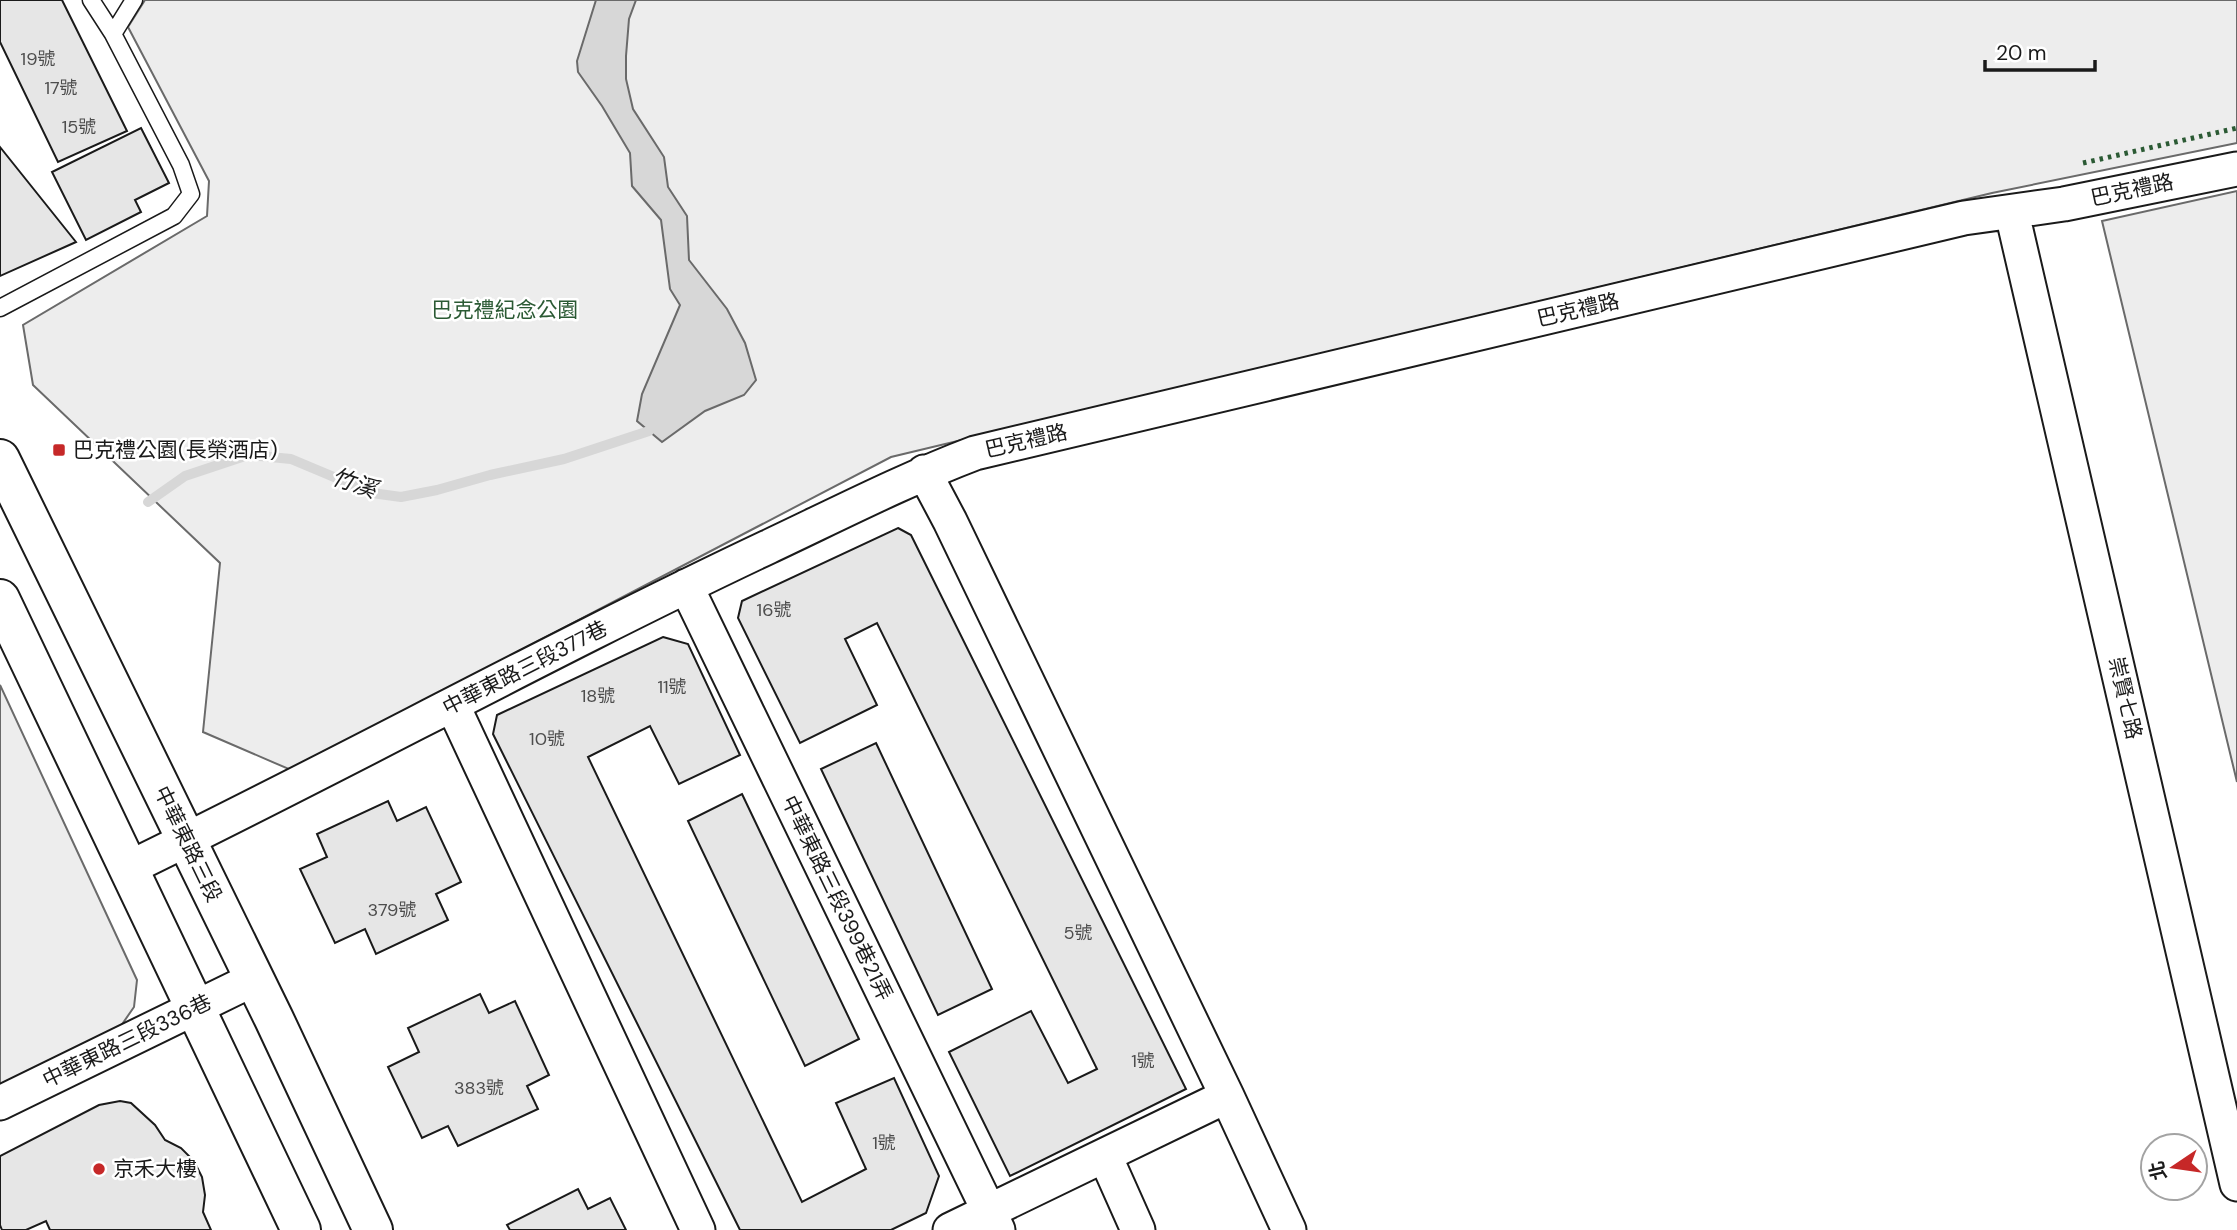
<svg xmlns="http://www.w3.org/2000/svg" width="2237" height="1230" font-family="'DM Sans','Noto Sans TC',sans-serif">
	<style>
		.green { fill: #ededed; stroke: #6a6a6a; stroke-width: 2 }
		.water { fill: #d7d7d7; stroke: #6a6a6a; stroke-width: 2 }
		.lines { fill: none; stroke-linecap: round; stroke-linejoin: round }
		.stream { stroke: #d7d7d7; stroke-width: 10 }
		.building { fill: #e6e6e6; stroke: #1a1a1a; stroke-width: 2 }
		.service-casing { stroke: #1a1a1a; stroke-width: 19 }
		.minor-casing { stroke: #1a1a1a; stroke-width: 37 }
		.primary-casing { stroke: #1a1a1a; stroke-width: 42 }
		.service { stroke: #fff; stroke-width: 16 }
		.minor { stroke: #fff; stroke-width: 33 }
		.primary { stroke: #fff; stroke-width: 38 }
		.hedge { stroke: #2b5a34; stroke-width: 5; stroke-dasharray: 3.5 5; stroke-linecap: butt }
		.poi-dot { fill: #c62828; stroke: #fff; stroke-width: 2.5 }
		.labels { text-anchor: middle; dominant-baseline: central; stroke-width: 5; stroke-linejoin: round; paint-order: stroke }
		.number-label { font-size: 18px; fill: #4d4d4d }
		.street-label { font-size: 21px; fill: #1a1a1a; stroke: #fff }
		.park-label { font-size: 21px; fill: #2b5a34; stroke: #fff }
		.poi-label { font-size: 21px; fill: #1a1a1a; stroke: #fff; text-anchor: start }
		.water-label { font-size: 23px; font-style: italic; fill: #1a1a1a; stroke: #fff }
	</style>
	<rect width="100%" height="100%" fill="#fff"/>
	<path class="green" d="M145,0H2237V143L1992,193L891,457L291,770L203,732L220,563L33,385L23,325L207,216L209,181L128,27Z
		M2237,191V782L2102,221Z
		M0,685L137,980L134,1007L116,1033L0,1089Z"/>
	<path class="water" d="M596,0H636L629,19L626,56V79L633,109L664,157L668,187L687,216L689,260L727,309L745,343L756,380L744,395L705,411L662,442L637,421L642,394L680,305L670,289L661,220L632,186L630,153L602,106L578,72L577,61Z"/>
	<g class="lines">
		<path class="stream" d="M148,502L185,476L248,455L291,459L372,493L401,497L437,490L490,475L564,459L649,431"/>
	</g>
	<path class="building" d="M0,0H62L127,131L58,162L0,42Z
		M141,128L169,183L135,200L141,212L86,240L52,172Z
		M0,147L76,242L0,276Z
		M898,528L911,535L1186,1089L1010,1176L949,1052L1031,1011L1068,1083L1097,1069L877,623L845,639L877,705L800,743L738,618L742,601Z
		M663,637L688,644L740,755L679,784L650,726L588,757L802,1202L866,1169L836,1103L894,1078L939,1176L926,1213L891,1230H740L493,734L497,715Z
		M876,743L992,989L938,1015L821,769Z
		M742,794L859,1039L805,1066L688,821Z
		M388,801L397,821L426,807L461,882L436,894L448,920L376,954L365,929L335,943L300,869L327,857L317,834Z
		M480,994L489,1013L515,1001L549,1075L527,1086L538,1109L458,1146L448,1126L422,1138L388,1067L419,1052L408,1028Z
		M120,1101L131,1103L155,1125L165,1140L181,1148L194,1161L202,1177L205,1195L203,1212L211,1230H50L46,1221L26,1230H2L0,1225V1156L99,1105Z
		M578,1189L588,1209L610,1198L626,1230H510L507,1225Z"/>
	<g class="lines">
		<defs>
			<path id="service" d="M113,34L134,0
				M0,308L174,216L191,194L181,165L113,34L91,0"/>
			<path id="minor" d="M2012,213L2237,1184
				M924,472L950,521L1227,1096L1289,1230
				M686,586L998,1230
				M453,706L698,1230
				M129,868C343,764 552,649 768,547C836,515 904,480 975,453L1964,218L2064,204L2237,169
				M0,1103L254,979
				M1105,1156L1138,1230
				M950,1230L1227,1096"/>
			<path id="primary" d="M0,459L274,1019L373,1230
				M0,599L301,1230"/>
		</defs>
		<use href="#service" class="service-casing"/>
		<use href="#minor" class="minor-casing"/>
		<use href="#primary" class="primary-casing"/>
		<use href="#service" class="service"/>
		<use href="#minor" class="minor"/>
		<use href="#primary" class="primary"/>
		<path class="hedge" d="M2083,163L2237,128"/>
	</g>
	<g class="poi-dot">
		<rect x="52" y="443" width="14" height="14" rx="3.5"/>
		<circle cx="99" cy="1169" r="7"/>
	</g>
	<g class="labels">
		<g class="number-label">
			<text x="38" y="59">19號</text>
			<text x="61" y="88">17號</text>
			<text x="79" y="127">15號</text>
			<text x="774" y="610">16號</text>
			<text x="672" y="687">11號</text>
			<text x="598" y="696">18號</text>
			<text x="547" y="739">10號</text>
			<text x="392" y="910">379號</text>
			<text x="1078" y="933">5號</text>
			<text x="1143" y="1061">1號</text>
			<text x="479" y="1088">383號</text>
			<text x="884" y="1143">1號</text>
		</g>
		<g class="street-label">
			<text transform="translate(2132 190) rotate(-12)">巴克禮路</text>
			<text transform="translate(1578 310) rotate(-13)">巴克禮路</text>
			<text transform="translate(1026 441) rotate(-13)">巴克禮路</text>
			<text transform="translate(525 668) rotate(-27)">中華東路三段377巷</text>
			<text transform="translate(2125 698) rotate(77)">崇賢七路</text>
			<text transform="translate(188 844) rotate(64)">中華東路三段</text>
			<text transform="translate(837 898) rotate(64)">中華東路三段399巷21弄</text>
			<text transform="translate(127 1041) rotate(-26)">中華東路三段336巷</text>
		</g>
		<g class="park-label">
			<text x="505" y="310">巴克禮紀念公園</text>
		</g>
		<g class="poi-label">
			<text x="73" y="450">巴克禮公園(長榮酒店)</text>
			<text x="113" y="1169">京禾大樓</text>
		</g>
		<g class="water-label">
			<text transform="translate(354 483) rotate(19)">竹溪</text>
		</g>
	</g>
	<g transform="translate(2174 1167) rotate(257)"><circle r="33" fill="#ffffff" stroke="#a3a3a3" stroke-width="2"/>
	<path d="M0-5L12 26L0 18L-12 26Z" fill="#c62828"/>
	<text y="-10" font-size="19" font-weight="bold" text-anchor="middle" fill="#1a1a1a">北</text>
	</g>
	<path d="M1985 60v10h110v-10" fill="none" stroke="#1a1a1a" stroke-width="3.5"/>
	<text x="1996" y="60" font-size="21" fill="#1a1a1a" stroke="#ffffff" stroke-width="5" paint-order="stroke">20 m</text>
</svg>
